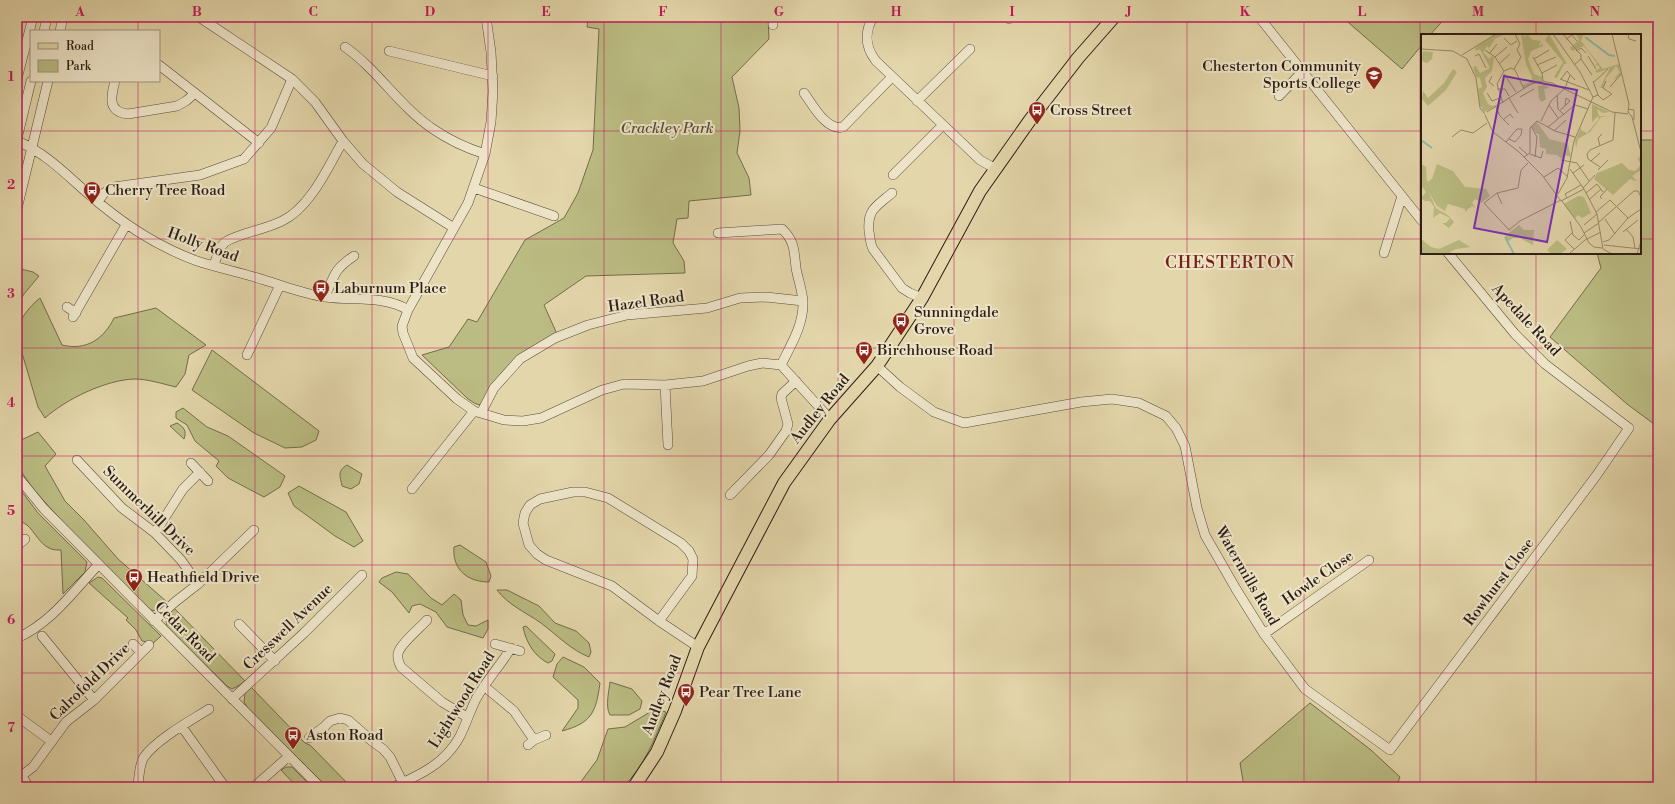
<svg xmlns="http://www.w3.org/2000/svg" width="1675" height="804" font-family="'Libre Bodoni',serif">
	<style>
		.green { fill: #bbbc83; stroke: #746c4c }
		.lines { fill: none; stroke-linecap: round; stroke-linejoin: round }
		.minor-casing { stroke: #5a4b3a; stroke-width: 10 }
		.major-casing { stroke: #2c1d14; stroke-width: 14 }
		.minor { stroke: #ede4c8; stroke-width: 9 }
		.major { stroke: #e3d6aa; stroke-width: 12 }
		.grid { fill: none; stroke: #c2185b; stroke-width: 1; stroke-opacity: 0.55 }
		.labels { text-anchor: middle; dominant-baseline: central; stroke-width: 4; stroke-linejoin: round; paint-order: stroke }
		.poi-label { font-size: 15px; fill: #2c1d14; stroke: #ede4c8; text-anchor: start }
		.park-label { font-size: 15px; font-style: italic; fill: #574d35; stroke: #ede4c8 }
		.street-label { font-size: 15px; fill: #2c1d14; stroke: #ede4c8 }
		.quarter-label { font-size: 17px; letter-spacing: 1px; fill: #7a1f14; stroke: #ede4c8 }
		.inset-river { fill: none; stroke: #95b9ab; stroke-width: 2 }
		.inset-road { fill: none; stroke: #9a8c6e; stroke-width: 1 }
		.view { fill: #7b2cbf; fill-opacity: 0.15; stroke: #7b2cbf; stroke-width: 2 }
		.inset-edge { fill: none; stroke: #2c1d14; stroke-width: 2 }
		.neatline { fill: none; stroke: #c2185b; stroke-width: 1.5 }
		.grid-label { font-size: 13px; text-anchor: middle; font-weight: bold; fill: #c2185b }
	</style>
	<rect width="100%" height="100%" fill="#e3d6aa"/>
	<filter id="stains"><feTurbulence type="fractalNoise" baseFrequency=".005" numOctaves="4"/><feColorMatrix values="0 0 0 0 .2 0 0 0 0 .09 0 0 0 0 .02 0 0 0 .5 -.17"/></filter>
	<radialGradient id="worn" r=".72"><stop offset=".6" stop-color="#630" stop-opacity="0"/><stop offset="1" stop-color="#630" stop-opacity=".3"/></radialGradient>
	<path class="green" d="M588,17H768L769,39L732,77L739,108L740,131L737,153L749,178L751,195L689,201L688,218L677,219L673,243L684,261L685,273L586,276L544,305L557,334L537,345L482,405L476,404L468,399L422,355L449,347L468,319L477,322L525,240L564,218L578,193L593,150L599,29L587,27Z
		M1342,17H1446L1430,35H1422V45L1402,69Z
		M1640,140H1658V427L1627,404L1550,337L1601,268L1597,253H1640Z
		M17,268L33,272L39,276L24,294L17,306Z
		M40,298L62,345C86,351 104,339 114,318L156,308L206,345L189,355L185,374L176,387C163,384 148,379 134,379C106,380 66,399 45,418L38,407L17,336C17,321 29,307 40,298Z
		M212,350L319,431L316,440L302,447L285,448L254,433L192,390Z
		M183,408L207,427L228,436L285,476L280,487L264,497L228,478L216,466L219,461L195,441L187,425L176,418V412Z
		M177,423C184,427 187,431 184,439L170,426Z
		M38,432L56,454L45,466L65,501L84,520L118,559L167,602L157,611L151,610L146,606L72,532L33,489L17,465V442Z
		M347,465L362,474L359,484L351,489L342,486C340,476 337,471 347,465Z
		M17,485L38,513L87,562L85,572L63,594L61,550C57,550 52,550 49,548C39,543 35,532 27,525C23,522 20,522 17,518Z
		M299,486L346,512L363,541L354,547L335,536L294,506L288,493Z
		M460,545L486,562L491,576L489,582C467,582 452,569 454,547Z
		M396,572L408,574L431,598L442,605L454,594L461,600L463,615L468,625L476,626L488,620V629L483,638L447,627L436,612L420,604L412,606L409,613L392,592L379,582L382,578Z
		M98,577L102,578L161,636L150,646L147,642L142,641L136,630L126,620L128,618L89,583Z
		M497,590H507L539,606L555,623L576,631L589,643L591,652L589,657C571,650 557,635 541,623C527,613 508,605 497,590Z
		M174,608L245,681L238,686L232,689L227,686L167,627C165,617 166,614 174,608Z
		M526,626L555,654L552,661L548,663C534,656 526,642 523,627Z
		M563,657L584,667L600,683C596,712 592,723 562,731L578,708V700L553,677L557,664Z
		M610,682L632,689L642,701L640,709L629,715H610C605,707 609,691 610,682Z
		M251,687L305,743L310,745L351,787H327L247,707L244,702L245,693Z
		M1310,703L1371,750L1400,777L1396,787H1244L1240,763Z
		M655,709L666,712C654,740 645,765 623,787H577L597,760L608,729L625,727Z
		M286,767H292L312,787H297L281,770Z"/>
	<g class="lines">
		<defs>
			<path id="minor" d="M199,17L292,79L315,102L343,141L363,164L397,192L454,228
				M486,17L491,52L493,91L491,122L485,154L468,203L408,310L402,326L403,333L413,358L457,399L474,411L504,420L523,421L541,418L602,390L624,384L665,385L703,381L748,366L762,363L781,365L830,419
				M773,17V25
				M873,17C864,33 865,47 876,61L980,160L996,169
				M1009,17V19
				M1259,17L1422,221
				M44,31L47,17
				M60,31L63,17
				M345,47C378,70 399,106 433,129C449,140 466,148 485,154
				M389,51L493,76
				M159,65L259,143
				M17,79L33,17
				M115,81C111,96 107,112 128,114L177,106L186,101L195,93
				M804,93C813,105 826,131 843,127L892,77
				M1279,96L1302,72
				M917,101L970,49
				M17,139L31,81
				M17,141C49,154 72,181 99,203C128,227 161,248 197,261C219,268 242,273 264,280C284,286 304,294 325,297C352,301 384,295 408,310
				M893,175L943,125
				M474,188L554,216
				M892,193C877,206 867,209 869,231C870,237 870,243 873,249L902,288L910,293L922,298
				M98,202L104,193L114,187L200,175L244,159L271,128L292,79
				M17,209L48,81
				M718,233L782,229C795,241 794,251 796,268C798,279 802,290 803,301C804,324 791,345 781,365
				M1384,253L1402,196
				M214,265L220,248L225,242C243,232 264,230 282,221C310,208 328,167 343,141
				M325,297C334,276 334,269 354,256
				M67,307L76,313
				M73,317L126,225
				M247,355L280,285
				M877,366L900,387L934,412L964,423L1081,402L1112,399L1139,403L1166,416L1176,428L1185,446L1197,508L1205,535L1236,589L1264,634L1305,689L1390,750L1596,476L1629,428L1545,364L1515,334L1448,253
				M665,385L668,445
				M481,413L494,388L520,359L555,338L588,325L627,315L707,308L740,298L766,297L803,301
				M77,460L122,508L155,533L181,560L198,584
				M191,463L208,481
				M17,476L44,509L320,787
				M412,489L474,411
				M730,495L769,455L786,431L788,424L781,398L782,394L796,381
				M155,533L183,489L200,472
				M17,546L25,539
				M427,620C420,628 399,645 398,654C397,659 399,663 401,667L442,702L467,717
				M154,621L175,602L198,584L254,530
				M659,621L692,576L693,559L689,551L681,543L608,498L585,492H573L540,499L530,505L525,513L523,523L529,545L537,554L546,560L612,586L659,621L698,647
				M239,624L275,661
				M1264,634L1369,560
				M42,636L94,700
				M17,638C50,624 74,591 98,565
				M133,644L141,652
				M495,644L520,651
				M484,686L514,711L534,740
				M232,699L304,633L362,575
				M17,716L51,741
				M182,727L225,787
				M309,738L324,727L330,721L340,718L348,720L373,742L383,749L390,757L403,783
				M528,745L534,740L546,735
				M21,775L29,787
				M17,779L33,767L66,722L94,700L149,645
				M138,787C139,777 139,765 144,757C157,739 190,721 209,709
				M254,787L289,756
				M393,787C420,775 446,763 460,736C466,724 470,711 476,699C486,681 500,666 511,648"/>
			<path id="major" d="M634,787L657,752L675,711L698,647L784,483L830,419L877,366L922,298L980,191L1030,120L1078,58L1114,17"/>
		</defs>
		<use href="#minor" class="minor-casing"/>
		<use href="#major" class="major-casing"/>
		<use href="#minor" class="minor"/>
		<use href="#major" class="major"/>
	</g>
	<path class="grid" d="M138,17V31M255,17V787M372,17V787M488,17V787M604,17V787M721,17V787M838,17V787M954,17V787M1070,17V787M1187,17V787M1304,17V787M1420,17V787M1536,17V35M138,81V787M17,131H1422M1640,131H1658M17,239H1422M1640,239H1658M1536,253V787M17,348H1658M17,456H1658M17,565H1658M17,673H1658"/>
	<defs>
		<symbol id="school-pin" viewBox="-11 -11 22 30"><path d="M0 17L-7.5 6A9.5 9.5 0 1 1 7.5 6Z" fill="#8f2418" stroke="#ede4c8"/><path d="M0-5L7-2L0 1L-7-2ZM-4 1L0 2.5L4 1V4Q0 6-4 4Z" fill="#fff"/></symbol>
		<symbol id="bus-pin" viewBox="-11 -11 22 30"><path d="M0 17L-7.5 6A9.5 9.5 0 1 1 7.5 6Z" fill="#8f2418" stroke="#ede4c8"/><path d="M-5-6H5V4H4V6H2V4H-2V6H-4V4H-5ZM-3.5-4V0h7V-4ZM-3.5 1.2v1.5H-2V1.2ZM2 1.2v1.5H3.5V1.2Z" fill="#fff"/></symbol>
	</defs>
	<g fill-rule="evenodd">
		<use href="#school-pin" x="1364" y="65" width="20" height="27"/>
		<use href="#bus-pin" x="1027" y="100" width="20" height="27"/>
		<use href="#bus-pin" x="82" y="180" width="20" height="27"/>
		<use href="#bus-pin" x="311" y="278" width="20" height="27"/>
		<use href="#bus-pin" x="891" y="311" width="20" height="27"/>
		<use href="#bus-pin" x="854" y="340" width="20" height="27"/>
		<use href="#bus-pin" x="124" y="567" width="20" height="27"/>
		<use href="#bus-pin" x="676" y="682" width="20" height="27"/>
		<use href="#bus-pin" x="283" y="725" width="20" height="27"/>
	</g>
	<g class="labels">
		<g class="poi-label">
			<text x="1361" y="66" text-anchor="end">Chesterton Community<tspan x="1361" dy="17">Sports College</tspan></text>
			<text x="1050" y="110">Cross Street</text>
			<text x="105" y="190">Cherry Tree Road</text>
			<text x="334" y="288">Laburnum Place</text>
			<text x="914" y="312">Sunningdale<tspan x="914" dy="17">Grove</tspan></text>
			<text x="877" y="350">Birchhouse Road</text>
			<text x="147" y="577">Heathfield Drive</text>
			<text x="699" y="692">Pear Tree Lane</text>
			<text x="306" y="735">Aston Road</text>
		</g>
		<g class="park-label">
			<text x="667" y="128">Crackley Park</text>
		</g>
		<g class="street-label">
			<text transform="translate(203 245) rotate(20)">Holly Road</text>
			<text transform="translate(646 302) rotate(-8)">Hazel Road</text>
			<text transform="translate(1526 320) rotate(47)">Apedale Road</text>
			<text transform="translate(820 409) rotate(-51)">Audley Road</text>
			<text transform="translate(149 511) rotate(44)">Summerhill Drive</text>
			<text transform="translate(1247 576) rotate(60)">Watermills Road</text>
			<text transform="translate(1318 578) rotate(-35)">Howle Close</text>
			<text transform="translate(1499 582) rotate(-53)">Rowhurst Close</text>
			<text transform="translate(288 627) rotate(-44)">Cresswell Avenue</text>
			<text transform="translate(185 632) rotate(45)">Cedar Road</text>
			<text transform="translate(90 682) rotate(-44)">Calrofold Drive</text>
			<text transform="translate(662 695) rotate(-69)">Audley Road</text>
			<text transform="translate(462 700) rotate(-58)">Lightwood Road</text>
		</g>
		<g class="quarter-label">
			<text x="1230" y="263">CHESTERTON</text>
		</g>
	</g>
	<g transform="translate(1421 34)">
		<rect width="220" height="220" fill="#e3d6aa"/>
		<path d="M75,0H84L74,5L68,14L66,12L62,18L68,25L71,22L73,24L71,37L64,44L66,53L62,59L67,70L71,72L78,70L64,78L60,75L62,74L59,72L57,55L61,53L59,44L55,43L52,33L55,32L59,39L69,34L59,15L55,17L54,14ZM100,0H103V4L106,0L112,6L120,7L117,13L121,9L122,12L110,17L107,25L113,40L121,43V46L103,54L101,51L110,48L111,43L105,30ZM128,0L146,30H143L136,44L133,43L142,28L124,6ZM155,0H163L160,7L182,35L198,30L200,41L192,46L199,38L195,32L185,44L182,54H179L189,34L176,39L174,37L179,34L177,31L174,32L176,29L163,12L151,17L149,14L158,6ZM2,17L12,18L11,25L6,29L0,27ZM32,35L36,38L25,56L7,72L1,65L2,57L7,64L23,49ZM125,51L128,54L123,55L125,65L121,68L118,65L117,52ZM171,70L188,78L182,79L176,75L178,82L187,83H180L169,98L157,105L155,114L154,107L160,93V96L166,99L178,85L177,82L171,88ZM116,88L128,105L147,110L150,123L144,121L141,125L136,121L125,120V115L119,113L118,100H116L110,92ZM220,121V136L211,142L216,147L220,146L215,147L209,145L192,161L173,145L176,139L201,129L208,136L214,137L220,131L217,125ZM0,130L5,133L6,148L11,145L16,130L32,137L44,153L65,155L69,162L60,169L54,165L51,169L55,174L51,172L44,178V175L27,170L24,177L16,172L7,157L15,174L28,182L33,188L28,194L21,189H25L29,184L19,179L12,184L13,173L9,167H4L0,164L5,158L0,151ZM157,162L163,163L170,179L161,184L157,181L154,184L143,170ZM98,191L103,196H113L112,211L99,204H92L88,207L86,206L84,202ZM0,205L10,213L18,215L38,206L49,213L35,215L29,218L31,220H0ZM136,206L146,215L139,220H131L126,216Z" fill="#bbbc83"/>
		<path class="inset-river" d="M164,3L188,21L194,22M0,106L11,114M84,203L93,220"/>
		<path class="inset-road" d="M132,0L159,38L172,63L153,107L146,144L137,160M142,0L160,21V25L153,31M191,0L208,70L207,78L211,83L220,118M207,0L208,5L215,7M83,4L90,11L96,7M145,5L151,1L156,7M0,15L32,17L46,25L55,44L59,74L64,80M64,16L74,23L83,37M155,17L160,14L165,19M68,20L76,10M41,21L75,0M54,22L58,20L65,34M167,22L175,35M74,23L86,13M112,23L121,39L122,47M113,25L128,16M160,25L171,41M78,30L89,20M116,31L135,23M93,35L100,23L96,16L99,10L94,0M121,39L136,31M83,40L95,58M71,42L68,48L73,52M139,45L168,56M140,45L146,37L154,46M172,47L177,61M173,48L187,35M189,53L200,40M144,54L149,41M76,55H84L88,62M66,59L71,67L79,64M136,61L137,75L143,81M99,63L113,55M172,63L177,61L182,66L191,60L182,54L185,47M88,64L97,79M82,69L76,50L83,37L90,34L94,36L103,55M128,71L137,84M75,73L79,82L88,91M207,75L213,76V86M138,77L144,72L149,67L145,64L144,72M66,78L110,50L121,47L131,49L191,78L207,80M64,81L72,98L98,118L121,141L140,167L163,155L176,180L182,215L191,220M82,86L89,80L92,84M120,87L130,67L143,55M110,92L116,103L114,123M127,93L154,71L167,75M133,97L145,86M31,103L40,96L52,99L66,89M85,108L96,95H101L100,101L94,108L88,105M179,112L177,104L181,100M98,113L107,121M109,120L120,124L122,117M103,123L109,119V94L116,87L134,97L154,103M140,126L156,129L168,147M170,127L179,119M107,129L100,136L97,154L76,159L63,169L88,196L99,187L140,166M179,133L167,125L166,120L169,116L192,106L194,79M149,135L163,155M177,136L187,126M152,139L163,131M123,143L137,134L147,143M162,154L174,141M76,159L81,170M165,159L176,150L182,158M146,164L144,160L160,151M169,165L180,155M181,165L179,163L186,155M141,167L160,193L168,209L173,213L181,214M175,178L189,166L207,184M184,185L194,200M149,187L152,201L158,206L163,201M178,188L213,157H217L220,163M163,191L176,180M205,195L212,203L214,214M202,198L217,186M151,199L144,206L153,215M163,199L178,189M182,208L188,206L207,184L220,175M183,211L220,215M148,220L164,206L180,198M216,220L220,207"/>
		<path class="view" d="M83,42L156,56L126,208L53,194Z"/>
		<rect width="220" height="220" class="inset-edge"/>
	</g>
	<rect width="1675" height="804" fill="none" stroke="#e3d6aa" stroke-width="44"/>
	<rect x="30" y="30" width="130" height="52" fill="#ede4c8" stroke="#a09480"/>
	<rect x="38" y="43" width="20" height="6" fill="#e3d6aa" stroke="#a09480"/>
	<text x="66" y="50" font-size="12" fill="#2c1d14">Road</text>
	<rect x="38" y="60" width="20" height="12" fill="#bbbc83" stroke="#a09480"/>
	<text x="66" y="70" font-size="12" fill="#2c1d14">Park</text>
	<rect x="22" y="22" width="1631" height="760" class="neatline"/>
	<g class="grid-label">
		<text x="80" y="16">A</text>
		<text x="197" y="16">B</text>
		<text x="313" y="16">C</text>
		<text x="430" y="16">D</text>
		<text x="546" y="16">E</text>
		<text x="663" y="16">F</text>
		<text x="779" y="16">G</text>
		<text x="896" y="16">H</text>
		<text x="1012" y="16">I</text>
		<text x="1129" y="16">J</text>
		<text x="1245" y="16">K</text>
		<text x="1362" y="16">L</text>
		<text x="1478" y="16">M</text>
		<text x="1595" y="16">N</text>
		<text x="11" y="81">1</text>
		<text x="11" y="189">2</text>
		<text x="11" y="298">3</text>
		<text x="11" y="407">4</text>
		<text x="11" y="515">5</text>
		<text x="11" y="624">6</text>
		<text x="11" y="732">7</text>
	</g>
	<rect width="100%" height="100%" filter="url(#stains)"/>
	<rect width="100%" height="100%" fill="url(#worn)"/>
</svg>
